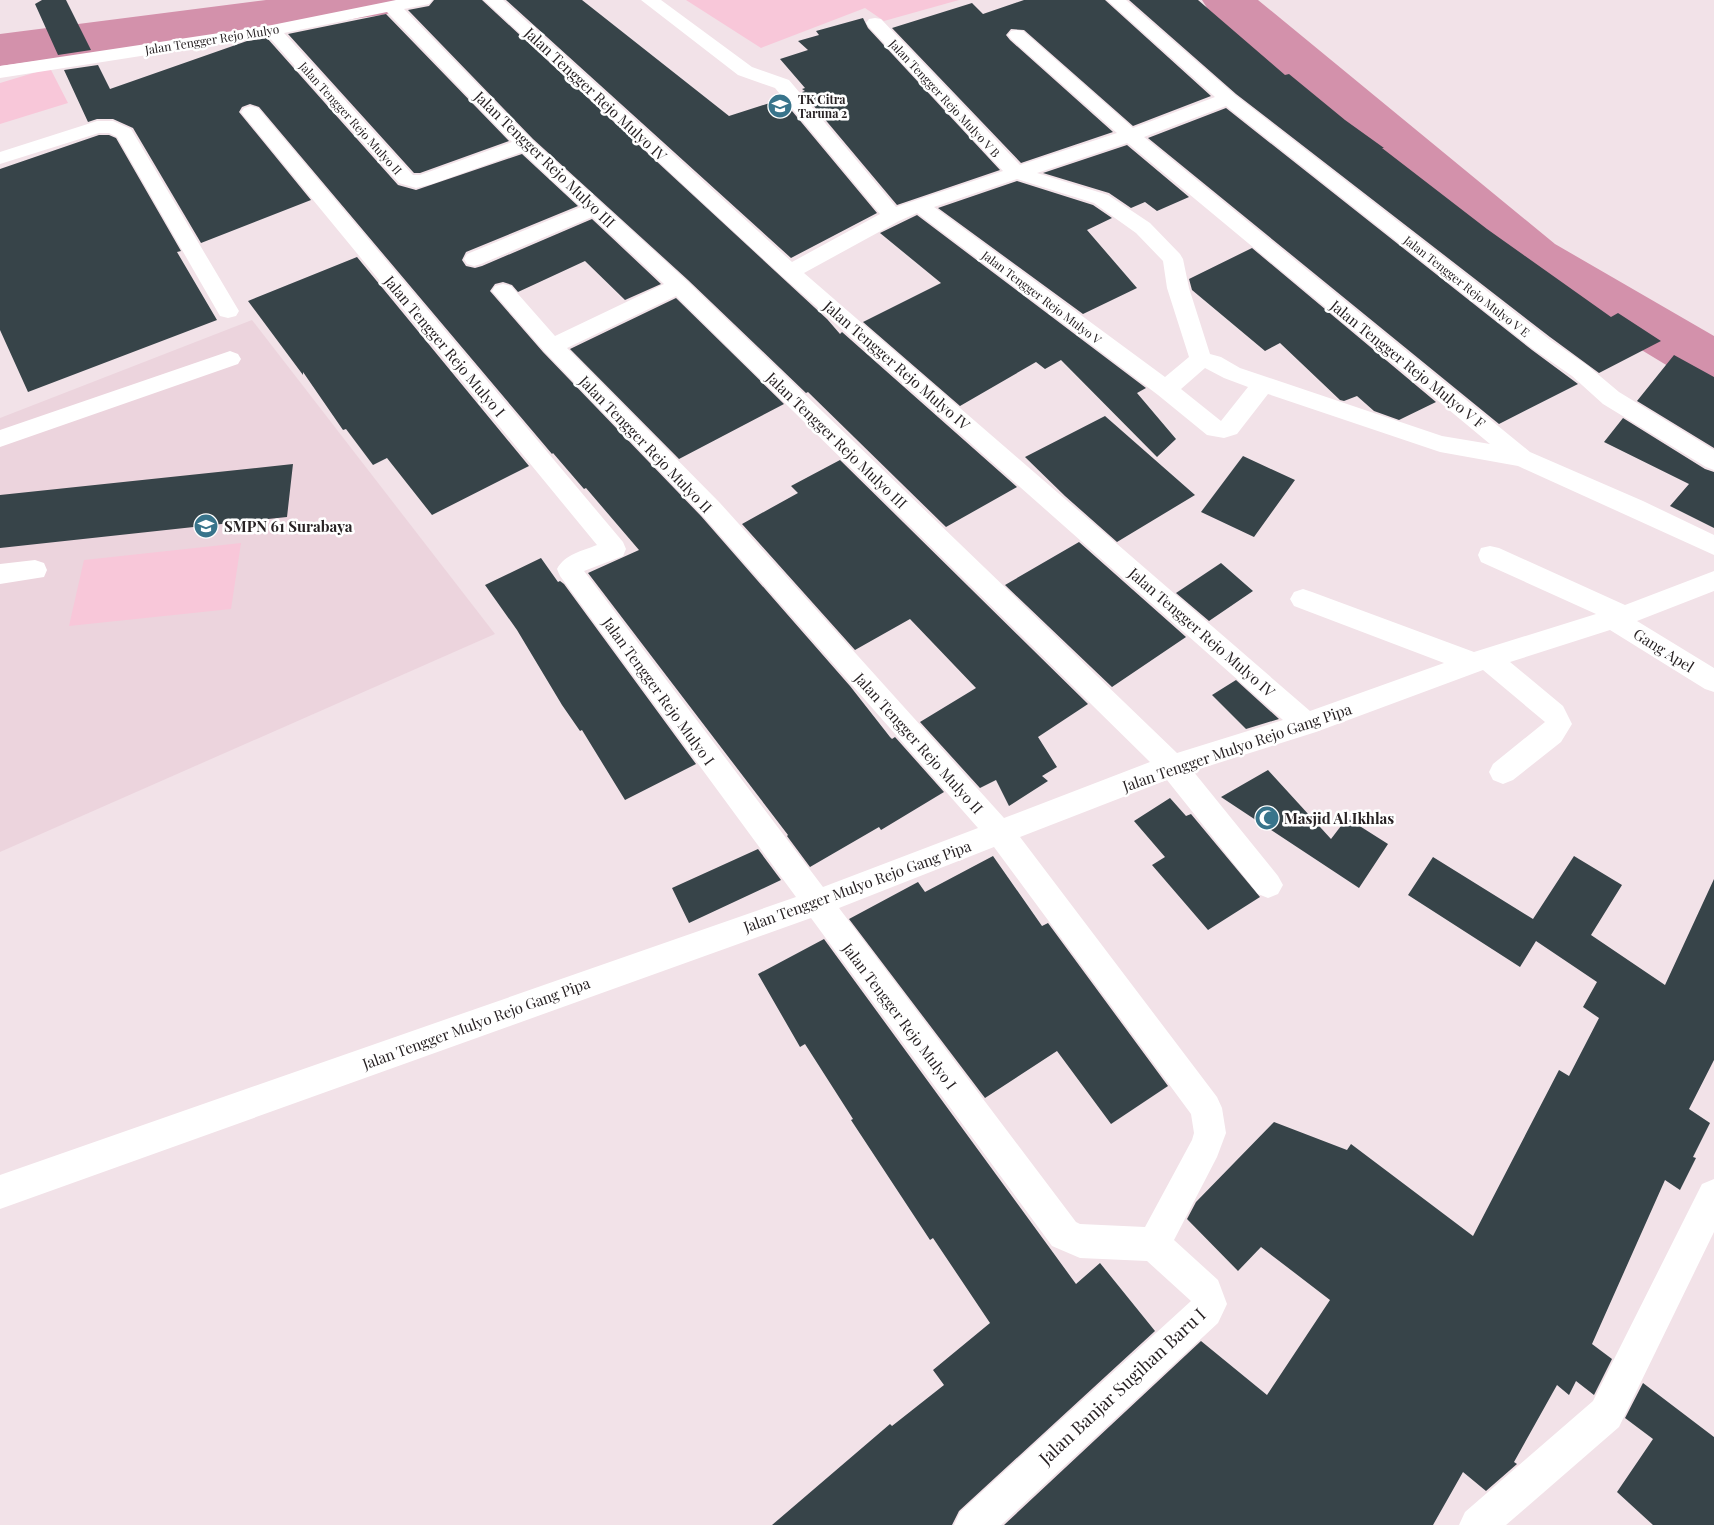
<svg xmlns="http://www.w3.org/2000/svg" width="1714" height="1525" font-family="'Playfair Display',serif">
	<style>
		.built { fill: #ecd4dd }
		.green { fill: #f8c7d9 }
		.lines { fill: none; stroke-linecap: round; stroke-linejoin: round }
		.river { fill: #d391ab; fill-rule: evenodd }
		.building { fill: #374449 }
		.minor { fill: #fff; fill-rule: evenodd }
		.labels { text-anchor: middle; dominant-baseline: central; stroke-width: 5; stroke-linejoin: round; paint-order: stroke }
		.far-street-label { font-size: 12px; fill: #282224; stroke: #fff }
		.far-poi-label { font-size: 12px; font-weight: bold; fill: #282224; stroke: #fff; text-anchor: start }
		.street-label { font-size: 15px; fill: #282224; stroke: #fff }
		.poi-label { font-size: 15px; font-weight: bold; fill: #282224; stroke: #fff; text-anchor: start }
		.near-street-label { font-size: 18px; fill: #282224; stroke: #fff }
	</style>
	<rect width="100%" height="100%" fill="#f2e2e8"/>
	<path class="built" d="M252,320L495,634L0,852V418Z"/>
	<path class="green" d="M686,0H959L884,21L865,8L761,48Z
		M50,68L68,103L0,124V83Z
		M241,543L231,609L69,626L84,560Z"/>
	<g class="lines">
		<path class="river" d="M266,0H407L400,11L382,15L0,66V34Z
			M1202,0H1258L1555,244L1714,336V386L1691,380L1513,272L1209,11Z"/>
	</g>
	<path class="building" d="M42,0H66L91,50L58,55L35,4Z
		M434,0H482L827,319L840,334L842,332L1017,487L946,527L808,392L806,393L688,280L533,139L408,10L429,6Z
		M506,0H582L729,116L782,99L877,213L791,258Z
		M1024,0H1105L1211,96L1133,126L1024,30L1011,29L1006,35L1010,40L1113,132L1021,163L892,28L972,3L983,14Z
		M1129,0H1198L1285,75L1289,74L1345,120L1384,148H1382L1487,229L1611,317L1618,313L1661,341L1599,373L1550,337L1236,94Z
		M386,14L509,141L420,173H414L288,34Z
		M863,18L868,28L1000,170L897,205L802,92L805,91L802,89L805,88L780,59L808,50L798,41L819,35L816,31Z
		M267,38L398,185L416,190L522,154L578,206L466,252L462,260L466,266L475,268L482,266L592,219L661,284L625,300L585,261L518,292L512,285L503,282L495,284L490,291L543,352L701,516L850,686L890,737L892,739L895,737L944,792L881,830L879,827L810,867L787,836L788,835L588,573L639,550L586,488L584,489L553,453L552,454L259,107L250,104L242,107L239,112L311,200L201,243L133,128L113,119H97L88,122L64,70L98,65L110,89L247,41Z
		M1226,108L1532,350L1578,384L1499,424L1148,138Z
		M99,135H109L116,138L181,251L177,252L217,320L28,392L0,330V169Z
		M1127,145L1189,197L1157,211L1145,202L1131,208L1109,193L1043,173Z
		M1017,181L1093,205L1112,218L1087,230L1137,288L1083,314L938,208Z
		M917,215L1146,388L1137,393L1176,439L1157,457L1061,360L1045,369L1036,362L960,406L863,322L941,283L880,233Z
		M1252,248L1436,402L1399,420L1374,411L1357,396L1344,401L1340,400L1280,343L1265,351L1192,290L1189,279Z
		M357,257L529,466L432,515L387,458L373,465L346,429L343,430L303,372V375L248,301Z
		M676,298L784,404L679,459L570,349Z
		M1674,355L1714,377V448L1637,401Z
		M1105,416L1195,495L1117,542L1065,496L1025,457Z
		M1623,418L1705,469L1714,472V528L1670,506L1689,484L1604,442Z
		M1243,456L1295,480L1254,537L1201,512Z
		M840,460L1088,704L1038,737L1057,767L1042,776L1048,781L1009,806L996,780L980,788L920,722L976,688L910,619L855,650L742,524L798,493L791,486Z
		M293,464L287,517L0,548V495Z
		M1079,542L1186,637L1112,687L1005,585Z
		M541,558L558,582L560,581L564,584L696,764L625,800L582,730L580,731L562,705L517,630L485,585Z
		M1221,563L1253,591L1209,621L1176,593Z
		M1236,680L1279,719L1246,729L1212,695Z
		M1268,770L1331,839L1347,818L1388,844L1359,888L1221,797Z
		M1170,798L1186,816L1191,814L1260,897L1208,930L1152,865L1165,857L1134,821Z
		M758,849L781,880L689,923L672,888Z
		M993,856L1042,926L1048,923L1168,1086L1111,1124L1057,1051L985,1098L849,919L918,882L925,892Z
		M1574,856L1622,885L1591,935L1665,985L1714,879V1060L1689,1109L1710,1123L1693,1157L1696,1158L1680,1190L1665,1180L1592,1344L1612,1359L1594,1395L1576,1381L1569,1395L1557,1385L1514,1462L1517,1464L1486,1491L1463,1472L1433,1525H1004L1201,1341L1267,1395L1330,1300L1261,1247L1238,1271L1187,1219L1196,1202L1274,1122L1347,1150L1351,1144L1473,1236L1559,1070L1569,1076L1599,1018L1583,1007L1597,982L1536,941L1520,967L1408,895L1433,857L1533,919Z
		M824,939L1076,1284L1100,1263L1155,1331L959,1511L952,1525H772L890,1424L892,1426L944,1385L933,1370L990,1323L933,1238L930,1240L851,1120L853,1119L805,1044L800,1047L758,974Z
		M1643,1383L1714,1437V1525H1653L1617,1492L1653,1439L1625,1418Z"/>
	<g class="lines">
		<path class="minor" d="M396,0H432L429,4L404,9L532,140L687,281L1177,753L1283,720L783,277L484,0H503L792,262L880,214L775,88L738,75L641,0H661L752,67L789,80L896,207L1003,171L869,27L866,23L869,19L875,18L881,19L1020,165L1117,133L1011,39L1008,35L1011,31L1017,30L1023,31L1133,128L1215,97L1107,0H1126L1235,95L1549,339L1588,366L1619,392L1714,450V470L1706,467L1603,404L1572,376L1533,349L1226,106L1144,137L1530,452L1643,501L1714,535V555L1518,466L1440,452L1268,394L1237,434L1224,438L1207,435L1158,395L917,213L899,221L804,273L1310,711L1444,663L1294,606L1290,599L1294,592L1303,589L1312,592L1474,652L1596,614L1481,562L1478,555L1481,548L1490,546L1499,548L1625,605L1714,571V591L1637,621L1714,668V692L1705,689L1610,630L1510,662L1563,706L1572,724L1561,742L1513,780L1503,784L1493,780L1489,772L1493,764L1545,722L1483,670L1316,732L1193,771L1278,876L1283,885L1278,894L1268,898L1258,894L1167,780L1020,837L1217,1097L1222,1108L1226,1133L1217,1157L1174,1240L1218,1280L1227,1304L1218,1323L1001,1525H954L960,1512L1191,1301L1147,1261L1080,1258L1052,1246L811,918L0,1209V1175L796,897L560,576L557,569C565,554 582,551 597,545L244,116L241,112L244,108L251,106L258,108L623,542L626,549L623,556L584,571L823,887L978,828L702,515L544,351L492,291L495,286L503,284L511,286L555,336L664,284L592,217L481,264L474,266L467,264L464,259L467,254L581,207L522,152L432,184L416,188L399,183L268,36L0,78V66L272,25ZM387,12L512,142L420,175H413L284,33ZM1127,143L1130,145L1490,444L1442,436L1240,368L1221,357L1210,354L1189,288L1183,259L1180,254L1150,223L1108,195L1037,173ZM1017,179L1094,203L1136,233L1163,261L1167,288L1189,357L1165,377L934,207ZM676,296L1150,762L1004,818L720,503L567,348ZM1205,368L1224,378L1248,387L1221,421L1181,389ZM994,847L1191,1114L1194,1133L1192,1140L1145,1227L1080,1224L1076,1222L839,908Z
			M97,121H113L131,129L239,311L236,316L228,318L220,316L117,137L109,133H99L0,164V152Z
			M230,351L238,354L241,359L238,364L0,447V430Z
			M35,560L44,563L47,570L44,577L0,584V564Z
			M1714,1179V1232L1619,1427L1506,1525H1459L1465,1512L1593,1401L1702,1184Z"/>
	</g>
	<defs>
		<symbol id="school-disc" viewBox="-11 -11 22 22"><circle r="9.5" fill="#38748b" stroke="#fff"/><path d="M0-5L7-2L0 1L-7-2ZM-4 1L0 2.5L4 1V4Q0 6-4 4Z" fill="#fff"/></symbol>
		<symbol id="mosque-disc" viewBox="-11 -11 22 22"><circle r="9.5" fill="#38748b" stroke="#fff"/><path d="M3.5-4.9A6 6 0 1 0 3.5 4.9A5 5 0 1 1 3.5-4.9Z" fill="#fff"/></symbol>
	</defs>
	<g fill-rule="evenodd">
		<use href="#school-disc" x="766" y="92" width="28" height="28"/>
		<use href="#school-disc" x="192" y="512" width="28" height="28"/>
		<use href="#mosque-disc" x="1253" y="804" width="28" height="28"/>
	</g>
	<g class="labels">
		<g class="far-street-label">
			<text transform="translate(212 39) rotate(-9)">Jalan Tengger Rejo Mulyo</text>
			<text transform="translate(945 98) rotate(47)">Jalan Tengger Rejo Mulyo V B</text>
			<text transform="translate(351 118) rotate(48)">Jalan Tengger Rejo Mulyo II</text>
			<text transform="translate(1467 286) rotate(38)">Jalan Tengger Rejo Mulyo V E</text>
			<text transform="translate(1042 297) rotate(37)">Jalan Tengger Rejo Mulyo V</text>
		</g>
		<g class="far-poi-label">
			<text x="798" y="99">TK Citra<tspan x="798" dy="14">Taruna 2</tspan></text>
		</g>
		<g class="street-label">
			<text transform="translate(596 94) rotate(43)">Jalan Tengger Rejo Mulyo IV</text>
			<text transform="translate(545 159) rotate(44)">Jalan Tengger Rejo Mulyo III</text>
			<text transform="translate(445 346) rotate(50)">Jalan Tengger Rejo Mulyo I</text>
			<text transform="translate(1408 364) rotate(39)">Jalan Tengger Rejo Mulyo V F</text>
			<text transform="translate(897 365) rotate(41)">Jalan Tengger Rejo Mulyo IV</text>
			<text transform="translate(837 440) rotate(44)">Jalan Tengger Rejo Mulyo III</text>
			<text transform="translate(646 444) rotate(46)">Jalan Tengger Rejo Mulyo II</text>
			<text transform="translate(1202 632) rotate(41)">Jalan Tengger Rejo Mulyo IV</text>
			<text transform="translate(1664 650) rotate(32)">Gang Apel</text>
			<text transform="translate(659 691) rotate(54)">Jalan Tengger Rejo Mulyo I</text>
			<text transform="translate(919 743) rotate(48)">Jalan Tengger Rejo Mulyo II</text>
			<text transform="translate(1237 747) rotate(-19)">Jalan Tengger Mulyo Rejo Gang Pipa</text>
			<text transform="translate(857 886) rotate(-20)">Jalan Tengger Mulyo Rejo Gang Pipa</text>
			<text transform="translate(900 1016) rotate(53)">Jalan Tengger Rejo Mulyo I</text>
			<text transform="translate(476 1023) rotate(-20)">Jalan Tengger Mulyo Rejo Gang Pipa</text>
		</g>
		<g class="poi-label">
			<text x="224" y="526">SMPN 61 Surabaya</text>
			<text x="1284" y="818">Masjid Al Ikhlas</text>
		</g>
		<g class="near-street-label">
			<text transform="translate(1122 1386) rotate(-43)">Jalan Banjar Sugihan Baru I</text>
		</g>
	</g>
</svg>
